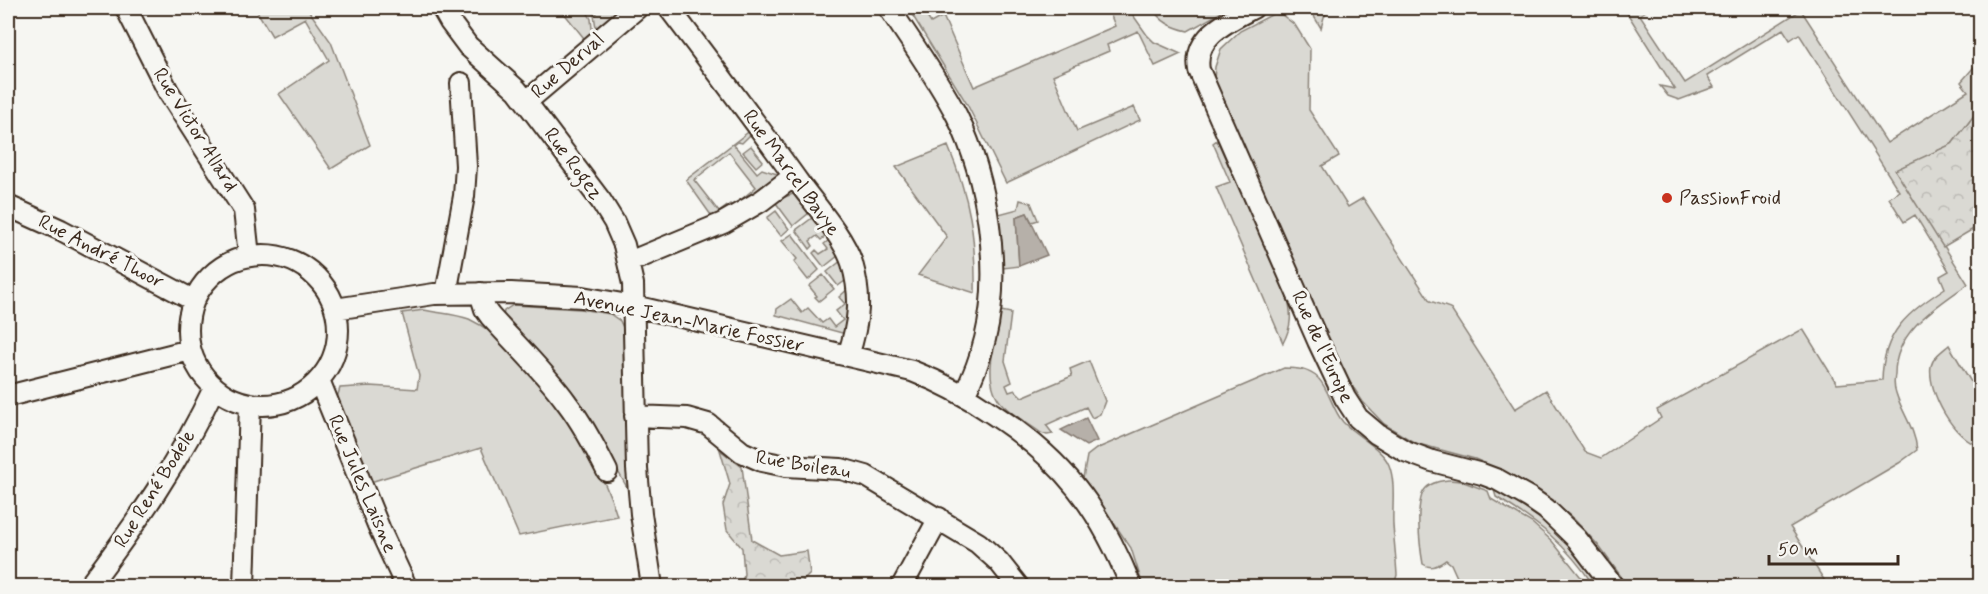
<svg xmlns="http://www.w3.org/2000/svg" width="1988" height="594" font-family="Mynerve,sans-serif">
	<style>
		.grass { fill: #dad9d3; stroke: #8a8278; stroke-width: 1.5 }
		.forest { fill: url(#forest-crowns); stroke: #8a8278; stroke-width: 1.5 }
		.water { fill: #b6b0a9; stroke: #857a71; stroke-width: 1.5 }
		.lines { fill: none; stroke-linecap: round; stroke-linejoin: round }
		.minor-casing { stroke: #3b2a1e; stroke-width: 24 }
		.minor { stroke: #f6f6f2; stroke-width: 20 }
		.poi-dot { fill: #c8321e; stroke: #f6f6f2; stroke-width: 2 }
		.labels { text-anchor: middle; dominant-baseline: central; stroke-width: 6; stroke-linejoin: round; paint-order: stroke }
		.street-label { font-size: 20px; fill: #3b2a1e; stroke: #f6f6f2 }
		.poi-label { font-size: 20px; fill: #3b2a1e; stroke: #f6f6f2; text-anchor: start }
	</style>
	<defs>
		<pattern id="forest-crowns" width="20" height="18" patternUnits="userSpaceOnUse" patternTransform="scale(1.5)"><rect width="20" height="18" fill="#dad9d3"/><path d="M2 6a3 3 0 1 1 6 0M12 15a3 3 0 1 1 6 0" fill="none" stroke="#bcbab5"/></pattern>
	</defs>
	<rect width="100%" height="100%" fill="#f6f6f2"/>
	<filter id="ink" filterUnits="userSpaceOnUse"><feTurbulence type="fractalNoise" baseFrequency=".0167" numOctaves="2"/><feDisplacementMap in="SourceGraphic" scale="12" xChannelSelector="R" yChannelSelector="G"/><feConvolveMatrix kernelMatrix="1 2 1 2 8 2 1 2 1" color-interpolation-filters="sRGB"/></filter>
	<g filter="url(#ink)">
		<path class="grass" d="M255,8H307L331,42L370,145L331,169L279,94L329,60L305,18L272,36Z
			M560,8H585L591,19L593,38L587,42Z
			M593,8H627L597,34L594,15L597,13Z
			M908,8H921L931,23L943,16L974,87L1115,26L1108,8H1128L1147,35L1154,42L1181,54L1155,66L1138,31L1107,45L1109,51L1053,75L1077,131L1134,107L1140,120L1006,183L967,104Z
			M1152,8H1229L1188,31C1171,27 1161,22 1152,8Z
			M1309,8H1330L1324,17L1321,28Z
			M1624,8H1650L1640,15L1685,83L1801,10L1887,143L1968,91L1961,82L1980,60V108L1952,144L1896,170L1968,284C1936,307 1895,331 1895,374C1894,380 1894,388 1896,393C1902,413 1915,428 1917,450L1899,463L1790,527L1828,586H1628L1598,545L1573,518L1538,490L1511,475L1475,459L1415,443L1384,424L1363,402L1343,372L1218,97L1214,80L1215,67L1221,49L1240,31L1273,14L1282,15L1295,25L1310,49L1309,110L1339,156L1322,166L1348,207L1363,198L1365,201L1430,301L1450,308L1515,409L1546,390L1585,452L1601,458L1661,418L1657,410L1803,329L1837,384L1882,380C1883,331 1908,313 1945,288L1940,276L1949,271L1915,215L1904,222L1889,198L1899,191L1799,34L1790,40L1783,29L1707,76L1714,87L1679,100L1668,96L1660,86L1675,89Z
			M751,130L753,132L742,143L738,142L734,145L757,173L762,169L777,174L775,181L746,202L743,198L756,187L729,152L694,180L719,212L730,204L734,209L713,218L686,180Z
			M1217,140L1287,295C1292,314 1292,326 1283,343L1216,187L1230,182L1213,143Z
			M948,146C970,198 976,237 975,293L918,275L947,237L896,167Z
			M793,194L798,197L809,213L793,226L776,203L782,198Z
			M1020,200L1031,203L1038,220L1032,222L1027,213L1016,217L1019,266L1003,268L999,214L1018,209Z
			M776,211L789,229L781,236L767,218Z
			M812,218L826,236L821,240L817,236L810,241L813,246L810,249L796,230Z
			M792,234L819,270L808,280L794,262L797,259L782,241Z
			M829,240L839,255L824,267L813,253L816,250L820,254L828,249L824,244Z
			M842,260L849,278L838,286L827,272Z
			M823,275L834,289L819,301L815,297L817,296L809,286Z
			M849,288L847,331L842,333L776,315L777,309L791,299L802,313L808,308L822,323L828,319L834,327L843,320L836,311L845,304L839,297Z
			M513,305L580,309L610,314L620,321L625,332V399L629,491L597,434L503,317L504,311Z
			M424,310C438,313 456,314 469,319C507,337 529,367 553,401C580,437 604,473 617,516L519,536L481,448L367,483L336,401L340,388L370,386L417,389L419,376L402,313Z
			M1001,311L1011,313L1005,361L1012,382L1006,385L1009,392L1015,390L1022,397L1072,376L1070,369L1089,361L1105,401L1100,414L1092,418L1086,407L1046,425L1053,434L1047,435L1041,433C1029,424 1014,416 1003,405C980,382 996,340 1001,311Z
			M1949,345L1980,397V446C1955,441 1927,392 1931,366C1933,357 1942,351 1949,345Z
			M1284,368C1297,368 1308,369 1318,378C1329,389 1332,409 1343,422C1356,436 1383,449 1389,465C1396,483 1392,506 1393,525C1394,541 1396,558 1397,575L1395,582L1384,586H1143L1131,548L1083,478L1087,456L1096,449Z
			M1449,480L1461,481L1488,491L1491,499L1532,523L1552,541L1588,586H1461L1451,564L1446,560C1438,565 1432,570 1423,564C1420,547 1414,500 1426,488C1432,482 1441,481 1449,480Z
			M1494,490C1547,518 1567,540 1602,586H1594C1567,545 1538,522 1496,497Z"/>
		<path class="forest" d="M1980,108V225L1943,247L1895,170L1952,144Z
			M751,146L763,161L756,167L743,152Z
			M720,450L742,467L752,540L779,555L807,551L810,574L798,586H741L744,574L742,548L727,530L723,505L730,484Z"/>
		<path class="water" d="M1027,213L1047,255L1019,266L1016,217Z
			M1086,418L1097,441L1086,446L1061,430Z"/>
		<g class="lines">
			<defs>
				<path id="minor" d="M126,8L168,91L244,210L249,256
					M442,8L450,22L468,46L517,90L536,115L601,201L614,222L624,245L633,284L637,469L641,514L652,586
					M669,8C713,66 757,124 799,183C816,206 843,236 852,263C862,298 859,322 848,356
					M889,8C912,43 938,79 957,116C988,180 1002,270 985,339C980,359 973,377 964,395
					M1253,8C1229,21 1193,36 1199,70L1318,341L1345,398L1358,418L1377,434L1405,451L1432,461L1482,474L1498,480L1530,498L1546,509L1577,539L1613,586
					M526,102L637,8
					M8,206L61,230L193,300
					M188 330a75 75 0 1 1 150 0a75 75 0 1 1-150 0Z
					M629,262L723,223L761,201L794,176
					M480,293L485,309L490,316C516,345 545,372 567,403C583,424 595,447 607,471
					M446,294L464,196L466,166L461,83
					M335,309L434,294L511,293L582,297L634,306L912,371C941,382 967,396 993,414C1063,460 1100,508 1131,586
					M319,380L380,530L406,586
					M8,396L190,350
					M635,416L687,418L708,424L742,452L762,461L786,466L841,469L866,476L978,543L999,562L1018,586
					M89,586C136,524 181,459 214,388
					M244,586L250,404
					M902,586L939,518"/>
			</defs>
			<use href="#minor" class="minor-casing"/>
			<use href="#minor" class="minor"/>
		</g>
	</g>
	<circle class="poi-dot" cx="1667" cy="198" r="6"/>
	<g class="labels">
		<g class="street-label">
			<text transform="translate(568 66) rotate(-41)">Rue Derval</text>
			<text transform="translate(195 130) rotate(58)">Rue Victor Allard</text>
			<text transform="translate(573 164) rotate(53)">Rue Rogez</text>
			<text transform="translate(791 173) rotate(54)">Rue Marcel Bavye</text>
			<text transform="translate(101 252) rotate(27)">Rue André Thoor</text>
			<text transform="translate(689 322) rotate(12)">Avenue Jean-Marie Fossier</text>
			<text transform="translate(1322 347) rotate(65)">Rue de l'Europe</text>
			<text transform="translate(803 465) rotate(9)">Rue Boileau</text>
			<text transform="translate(362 484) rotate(67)">Rue Jules Laisne</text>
			<text transform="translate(155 489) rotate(-58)">Rue René Bodele</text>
		</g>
		<g class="poi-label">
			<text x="1679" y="198">PassionFroid</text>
		</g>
	</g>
	<rect width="1988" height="594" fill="none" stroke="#f6f6f2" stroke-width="30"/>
	<rect x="15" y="15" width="1958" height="564" fill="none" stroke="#3b2a1e" stroke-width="2" filter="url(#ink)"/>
	<path d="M1769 555v9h129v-9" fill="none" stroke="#3b2a1e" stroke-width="3"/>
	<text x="1778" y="555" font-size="18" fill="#3b2a1e" stroke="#f6f6f2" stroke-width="4.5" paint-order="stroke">50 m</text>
</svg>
